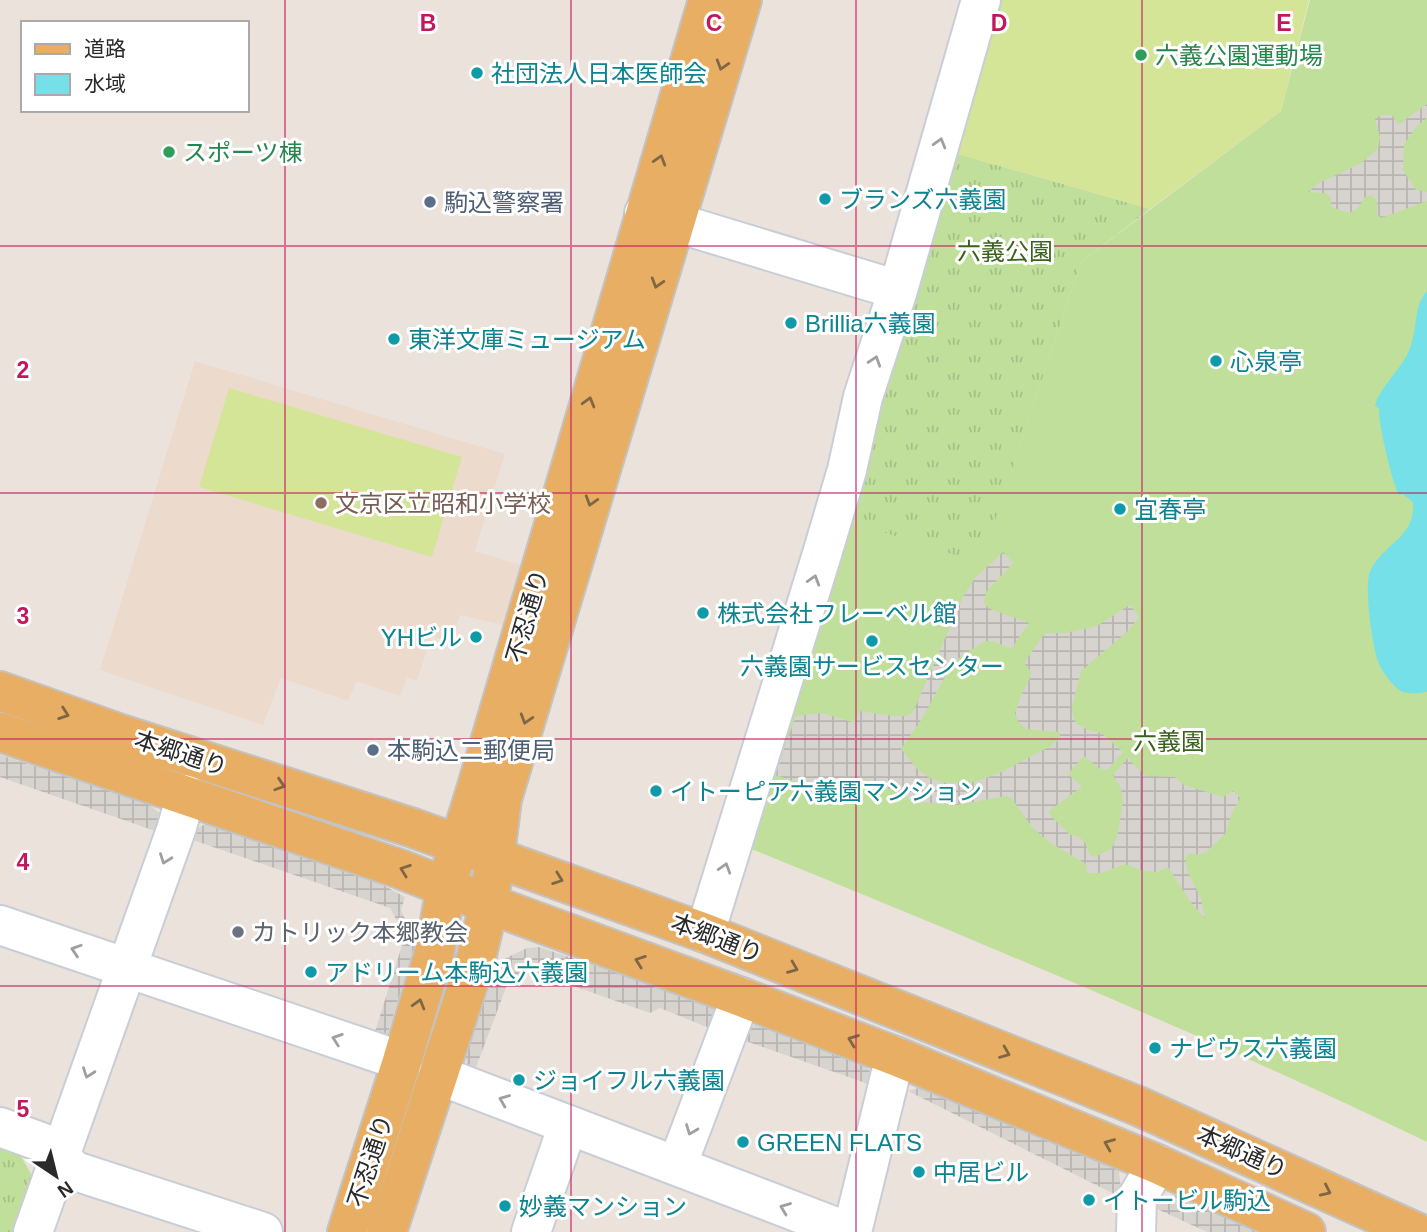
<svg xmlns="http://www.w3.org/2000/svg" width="1427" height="1232" font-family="Helvetica,'Noto Sans JP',sans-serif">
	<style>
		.education { fill: #ecdbcc }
		.grass { fill: url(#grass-tufts) }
		.garden { fill: #c0df9b }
		.pitch { fill: #d4e598 }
		.plaza { fill: url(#plaza-grid) }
		.water { fill: #75e0e7 }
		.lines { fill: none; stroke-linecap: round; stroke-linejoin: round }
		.minor-casing { stroke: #c8ced7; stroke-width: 42 }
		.major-casing { stroke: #c3c3c3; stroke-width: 42 }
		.minor { stroke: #fff; stroke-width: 38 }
		.major { stroke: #e8af64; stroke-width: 38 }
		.oneway { stroke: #7f6644 }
		.oneway2 { stroke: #9f9f9f }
		.grid { fill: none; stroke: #c2185b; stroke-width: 2; stroke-opacity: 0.55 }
		.leisure-dot { fill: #2e9e5b; stroke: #fff; stroke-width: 2.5 }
		.culture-dot { fill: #0f9aa8; stroke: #fff; stroke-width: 2.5 }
		.service-dot { fill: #5c6f8a; stroke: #fff; stroke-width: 2.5 }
		.education-dot { fill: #8d6e63; stroke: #fff; stroke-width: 2.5 }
		.worship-dot { fill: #6b7280; stroke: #fff; stroke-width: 2.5 }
		.labels { text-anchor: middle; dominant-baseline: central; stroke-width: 6; stroke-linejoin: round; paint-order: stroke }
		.leisure-label { font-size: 24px; fill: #27864d; stroke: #fff; text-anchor: start }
		.culture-label { font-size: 24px; fill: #0d838f; stroke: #fff; text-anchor: start }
		.service-label { font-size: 24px; fill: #4e5e75; stroke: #fff; text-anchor: start }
		.park-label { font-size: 24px; fill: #3a621e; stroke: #fff }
		.education-label { font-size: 24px; fill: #785e54; stroke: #fff; text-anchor: start }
		.street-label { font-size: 24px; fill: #2a2a2a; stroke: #fff }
		.worship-label { font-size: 24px; fill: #5b616d; stroke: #fff; text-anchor: start }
		.grid-label { font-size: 23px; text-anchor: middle; font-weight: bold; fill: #c2185b; stroke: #fff; stroke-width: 6; stroke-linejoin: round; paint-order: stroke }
	</style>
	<defs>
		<pattern id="grass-tufts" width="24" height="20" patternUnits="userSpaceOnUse" patternTransform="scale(1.75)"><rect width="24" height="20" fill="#c0df9b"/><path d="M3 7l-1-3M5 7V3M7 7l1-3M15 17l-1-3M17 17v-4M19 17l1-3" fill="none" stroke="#a5c086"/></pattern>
		<pattern id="plaza-grid" width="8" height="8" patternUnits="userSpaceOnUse" patternTransform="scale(1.75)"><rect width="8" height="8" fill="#d7d3cf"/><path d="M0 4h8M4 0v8" fill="none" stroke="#b9b5b2"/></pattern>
	</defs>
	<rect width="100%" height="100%" fill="#ebe2dc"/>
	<path class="education" d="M195,361L505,454L475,551L520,565L503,625L460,615L452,642L431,636L417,681L407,678L400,696L357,681L348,701L281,678L263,725L100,670Z"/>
	<path class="grass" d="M958,154L1150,209L1081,262L981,564L844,520Z
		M0,1139L14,1144L34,1179L17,1232H0Z"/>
	<path class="garden" d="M1310,0H1427V1142C1203,1034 974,940 744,846L844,520L981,563L1081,262L1281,111Z"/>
	<path class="pitch" d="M1002,0H1309L1281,111L1150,209L958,154Z
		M229,388L462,457L432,557L199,487Z"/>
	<path class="plaza" d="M1427,104V118L1417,126L1404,144L1403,170L1416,190L1427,192V201L1381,218L1377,214V201L1372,195L1365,197L1358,208L1349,213L1331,207V198L1326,193L1308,192L1319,183L1360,164L1378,149L1380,137L1375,119L1382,115H1392L1398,125Z
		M1003,552L1013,563L986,592L984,602L988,608L1029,623L1011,649L994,641H985L960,657L948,671L923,717L901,749L917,769L930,778L945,783L975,782L1002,772L1049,747L1057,741L1060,736L1059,732L1026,729L1018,721L1015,713L1021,696L1029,680L1031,672L1025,664L1026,660L1045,633H1065L1097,626L1130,605L1139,617L1129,630L1081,671L1072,707L1073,717L1077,724L1088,730L1101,733L1123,752L1107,770L1099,768L1084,756L1068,774L1082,787L1050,810L1049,814L1070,835L1079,837L1085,843L1090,855L1095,857L1111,849L1117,838L1123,802L1121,788L1113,775L1129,757L1133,764L1146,776L1175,777L1184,785L1223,797L1233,791L1240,798L1231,815L1225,834L1206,852L1198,855L1189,853L1185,859L1188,873L1201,898L1205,918L1192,904L1168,867L1157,872L1144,871L1125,864L1101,873H1087L1086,864L1049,842L1032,827L1012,799L1006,796L957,805L917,802L869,780L860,778L838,795L775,775L796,716L822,713L855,723L859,711L893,716H907L913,712L962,599L975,578Z
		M0,755L146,802L162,815L161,833L0,777Z
		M207,823L381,884L405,897L401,910L411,933L418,935L387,1036L373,1038L405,936L390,908L187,838L196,829Z
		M539,947L696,999L711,1007L718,1014L719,1032L660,1008L650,1013L534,972L507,985L473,1075L467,1066L465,1052L496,970L506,958L527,948Z
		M756,1025L864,1062L873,1076L874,1086L737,1038L749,1027Z
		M925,1086L1115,1168L1119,1171L1122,1198L908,1091Z
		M1173,1195L1187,1197L1261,1232H1207L1155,1208L1163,1198Z"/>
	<path class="water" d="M1427,291V692C1419,693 1408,695 1401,691C1392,685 1381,671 1378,661C1372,645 1364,587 1370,572C1382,543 1416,539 1413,502L1403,494L1399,495C1392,482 1378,423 1379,408L1375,406C1381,384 1402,370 1410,348C1418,328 1413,306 1427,291Z"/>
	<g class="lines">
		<defs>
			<path id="minor" d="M644,213L898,290
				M0,925L402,1061
				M705,933L822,554L847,470L863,397L898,290L981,0
				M438,1075L849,1232
				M0,1127L41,1142L75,1171L263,1232
				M677,1166L741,997
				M33,1232L177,827L186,794
				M531,1232L568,1125
				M852,1232L895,1056
				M1136,1232L1137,1198L1157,1164"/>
			<path id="major" d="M0,691L118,733L413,828L705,933L1138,1106L1416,1232
				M0,732L400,869L489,904L741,997L895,1056L1157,1164L1306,1232
				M347,1232L402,1061L435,950L446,886L476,790L708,0
				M387,1232L475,963L489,904L502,799L742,0"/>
		</defs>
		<use href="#minor" class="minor-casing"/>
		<use href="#major" class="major-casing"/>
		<use href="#minor" class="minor"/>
		<use href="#major" class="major"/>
	</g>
	<defs><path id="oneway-chevron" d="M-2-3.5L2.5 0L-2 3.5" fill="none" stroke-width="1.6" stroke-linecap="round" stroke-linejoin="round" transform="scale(1.75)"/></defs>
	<g class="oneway">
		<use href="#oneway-chevron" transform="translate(722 65) rotate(107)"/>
		<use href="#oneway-chevron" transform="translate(660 160) rotate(-73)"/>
		<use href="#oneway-chevron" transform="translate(657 283) rotate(107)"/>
		<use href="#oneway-chevron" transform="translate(589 402) rotate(-74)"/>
		<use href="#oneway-chevron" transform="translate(591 501) rotate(107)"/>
		<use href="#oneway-chevron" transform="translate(64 714) rotate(19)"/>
		<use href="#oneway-chevron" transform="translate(526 719) rotate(107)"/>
		<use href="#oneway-chevron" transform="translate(280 785) rotate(18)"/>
		<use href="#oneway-chevron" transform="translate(405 870) rotate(-160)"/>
		<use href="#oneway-chevron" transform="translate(558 879) rotate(20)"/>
		<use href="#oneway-chevron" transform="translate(640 961) rotate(-160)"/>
		<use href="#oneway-chevron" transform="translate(793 968) rotate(22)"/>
		<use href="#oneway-chevron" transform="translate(419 1004) rotate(-74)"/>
		<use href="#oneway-chevron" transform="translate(853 1040) rotate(-159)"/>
		<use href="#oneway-chevron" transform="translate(1005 1053) rotate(22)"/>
		<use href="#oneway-chevron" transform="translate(1109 1144) rotate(-158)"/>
		<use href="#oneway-chevron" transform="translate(1326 1191) rotate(25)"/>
	</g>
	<g class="oneway2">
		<use href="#oneway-chevron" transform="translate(940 143) rotate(-74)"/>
		<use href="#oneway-chevron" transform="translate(875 361) rotate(-72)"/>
		<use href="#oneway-chevron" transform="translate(814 580) rotate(-73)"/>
		<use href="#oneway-chevron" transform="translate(165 859) rotate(110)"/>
		<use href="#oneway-chevron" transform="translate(725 868) rotate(-73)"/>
		<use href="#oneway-chevron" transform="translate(76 950) rotate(-162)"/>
		<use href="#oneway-chevron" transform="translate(337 1039) rotate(-161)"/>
		<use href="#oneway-chevron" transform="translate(88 1073) rotate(110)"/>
		<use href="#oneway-chevron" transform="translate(504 1100) rotate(-158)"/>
		<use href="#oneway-chevron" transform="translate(691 1130) rotate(111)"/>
		<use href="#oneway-chevron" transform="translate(785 1208) rotate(-159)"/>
	</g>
	<path class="grid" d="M285,0V1232M571,0V1232M856,0V1232M1142,0V1232M0,246H1427M0,493H1427M0,739H1427M0,986H1427"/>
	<g class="leisure-dot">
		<circle cx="1141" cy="55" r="7"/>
		<circle cx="169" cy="152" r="7"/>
	</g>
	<g class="culture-dot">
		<circle cx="477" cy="73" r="7"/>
		<circle cx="825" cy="199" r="7"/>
		<circle cx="791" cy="323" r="7"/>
		<circle cx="394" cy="339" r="7"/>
		<circle cx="1216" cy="361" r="7"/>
		<circle cx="1120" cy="509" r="7"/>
		<circle cx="703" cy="613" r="7"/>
		<circle cx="476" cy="637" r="7"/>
		<circle cx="872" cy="641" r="7"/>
		<circle cx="656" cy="791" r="7"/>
		<circle cx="311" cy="972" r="7"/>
		<circle cx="1155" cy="1048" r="7"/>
		<circle cx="519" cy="1080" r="7"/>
		<circle cx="743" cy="1142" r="7"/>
		<circle cx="919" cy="1172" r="7"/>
		<circle cx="1089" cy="1200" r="7"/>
		<circle cx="505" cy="1206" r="7"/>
	</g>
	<g class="service-dot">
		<circle cx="430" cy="202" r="7"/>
		<circle cx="373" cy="750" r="7"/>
	</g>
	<circle class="education-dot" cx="321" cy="503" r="7"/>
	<circle class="worship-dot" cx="238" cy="932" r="7"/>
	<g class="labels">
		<g class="leisure-label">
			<text x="1155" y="55">六義公園運動場</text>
			<text x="183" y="152">スポーツ棟</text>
		</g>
		<g class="culture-label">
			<text x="491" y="73">社団法人日本医師会</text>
			<text x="839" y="199">ブランズ六義園</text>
			<text x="805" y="323">Brillia六義園</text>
			<text x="408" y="339">東洋文庫ミュージアム</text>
			<text x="1230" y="361">心泉亭</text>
			<text x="1134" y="509">宜春亭</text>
			<text x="717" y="613">株式会社フレーベル館</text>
			<text x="462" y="637" text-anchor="end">YHビル</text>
			<text x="872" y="666" text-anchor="middle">六義園サービスセンター</text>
			<text x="670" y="791">イトーピア六義園マンション</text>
			<text x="325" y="972">アドリーム本駒込六義園</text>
			<text x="1169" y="1048">ナビウス六義園</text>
			<text x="533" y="1080">ジョイフル六義園</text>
			<text x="757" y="1142">GREEN FLATS</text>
			<text x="933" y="1172">中居ビル</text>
			<text x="1103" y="1200">イトービル駒込</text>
			<text x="519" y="1206">妙義マンション</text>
		</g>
		<g class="service-label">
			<text x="444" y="202">駒込警察署</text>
			<text x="387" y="750">本駒込二郵便局</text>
		</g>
		<g class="park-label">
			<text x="1005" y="251">六義公園</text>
			<text x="1169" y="741">六義園</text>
		</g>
		<g class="education-label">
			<text x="335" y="503">文京区立昭和小学校</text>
		</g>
		<g class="street-label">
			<text transform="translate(527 616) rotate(-74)">不忍通り</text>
			<text transform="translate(181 753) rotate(18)">本郷通り</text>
			<text transform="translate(717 938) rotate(21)">本郷通り</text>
			<text transform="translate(1242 1152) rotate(24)">本郷通り</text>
			<text transform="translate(370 1161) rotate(-72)">不忍通り</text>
		</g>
		<g class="worship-label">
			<text x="252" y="932">カトリック本郷教会</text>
		</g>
	</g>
	<g class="grid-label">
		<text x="428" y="31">B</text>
		<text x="714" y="31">C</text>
		<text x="999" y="31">D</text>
		<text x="1284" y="31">E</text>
		<text x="23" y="378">2</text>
		<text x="23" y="624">3</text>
		<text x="23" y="870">4</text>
		<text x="23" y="1117">5</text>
	</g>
	<rect x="21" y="21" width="228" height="91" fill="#ffffff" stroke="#aaaaaa" stroke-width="2"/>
	<rect x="35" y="44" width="35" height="10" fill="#e8af64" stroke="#aaaaaa" stroke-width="2"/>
	<text x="84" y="56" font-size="21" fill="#2a2a2a">道路</text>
	<rect x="35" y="74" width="35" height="21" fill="#75e0e7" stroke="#aaaaaa" stroke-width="2"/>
	<text x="84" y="91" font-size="21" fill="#2a2a2a">水域</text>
	<g transform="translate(56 1176) rotate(145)" stroke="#ffffff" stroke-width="5" paint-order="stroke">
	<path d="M0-5L12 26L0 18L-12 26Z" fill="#2a2a2a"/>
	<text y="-10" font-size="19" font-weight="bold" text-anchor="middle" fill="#2a2a2a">N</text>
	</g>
</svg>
